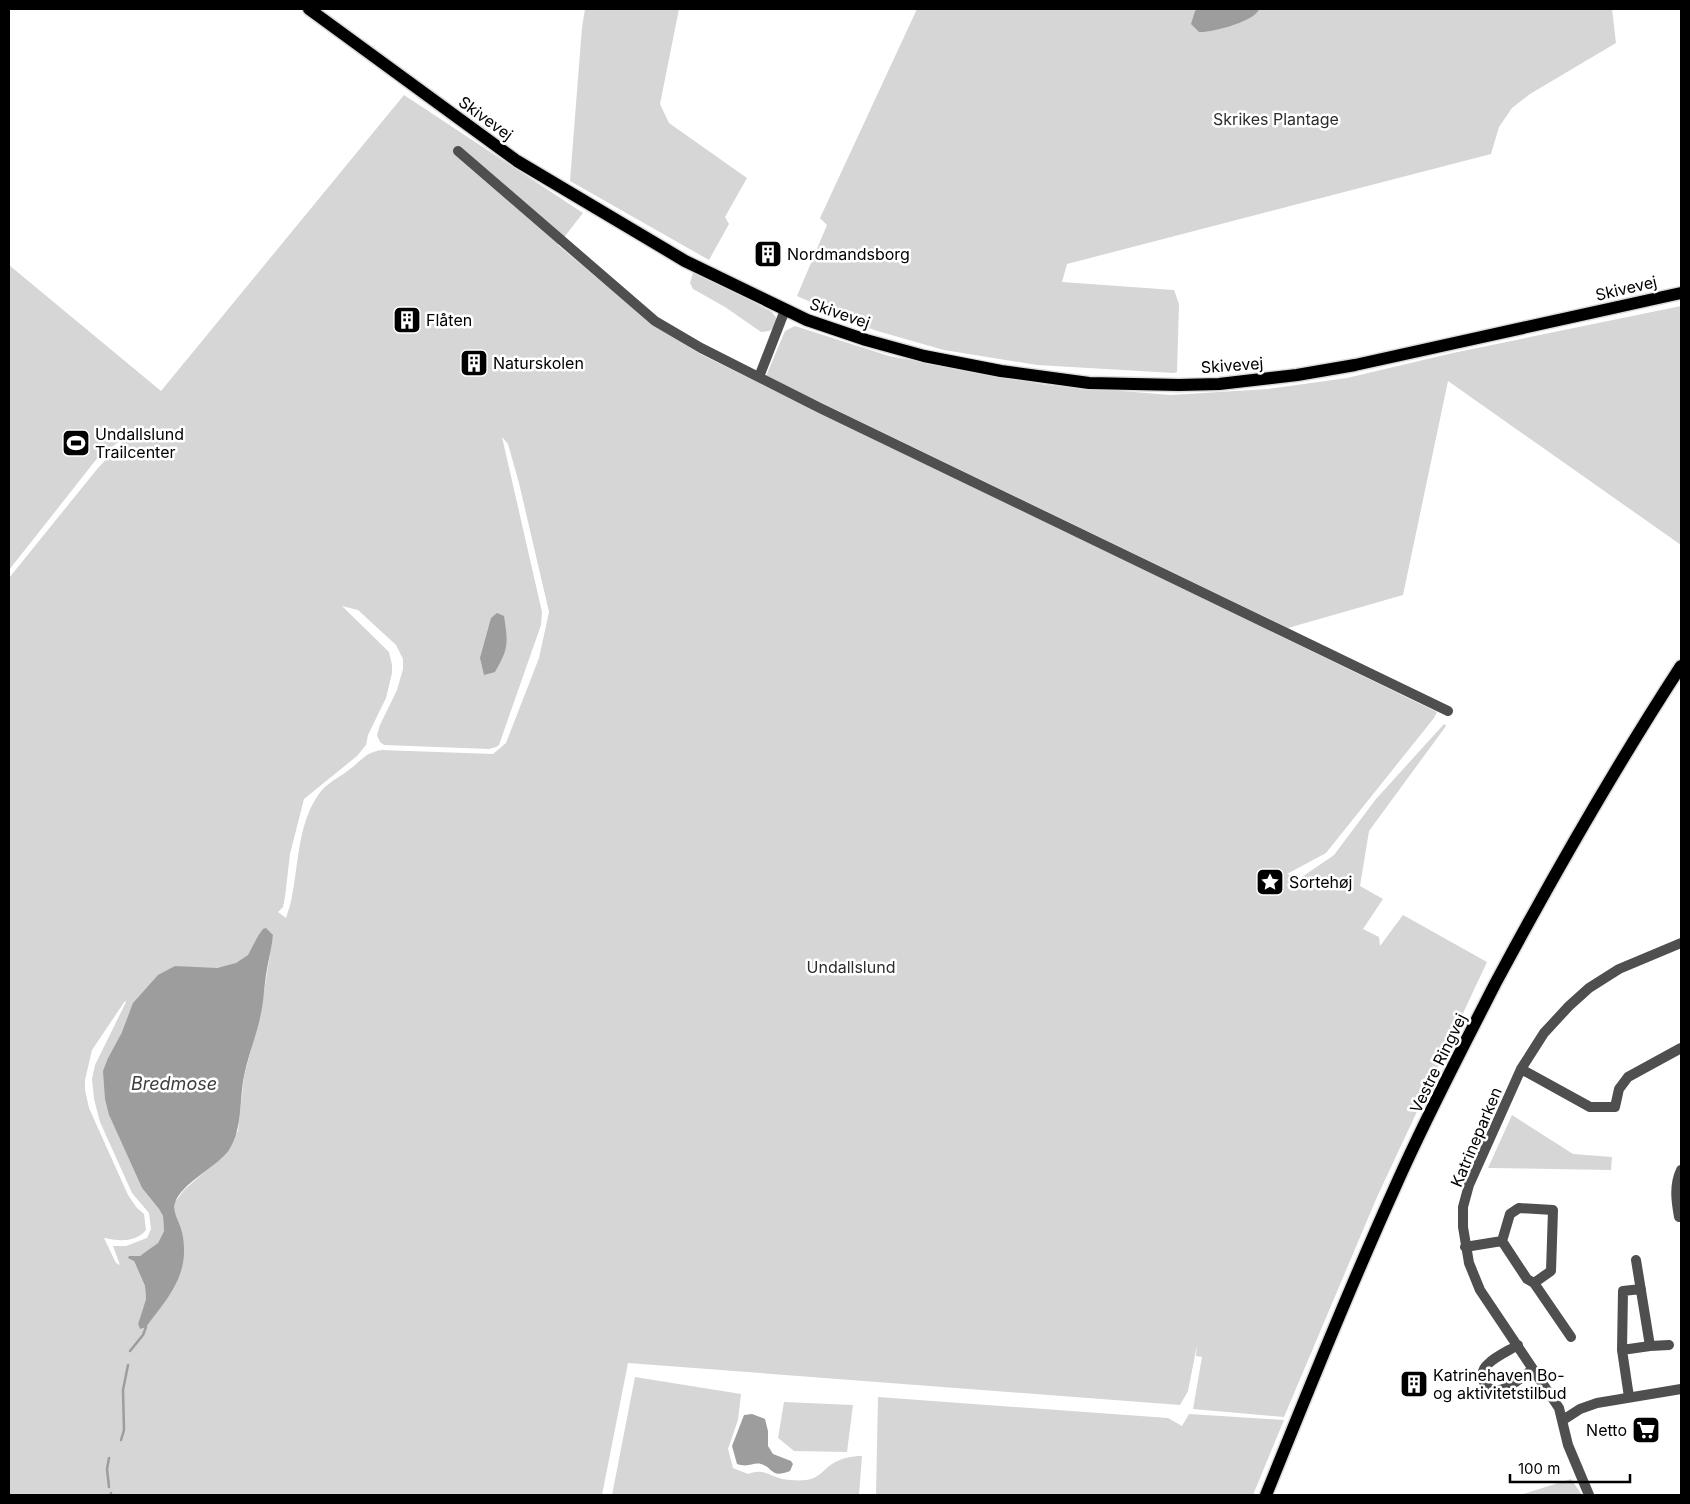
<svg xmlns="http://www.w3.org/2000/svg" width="1690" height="1504" font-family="Inter,sans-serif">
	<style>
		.green { fill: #d6d6d6; fill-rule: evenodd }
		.water { fill: #9d9d9d }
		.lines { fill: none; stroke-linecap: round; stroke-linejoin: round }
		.stream { stroke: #9d9d9d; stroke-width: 2.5 }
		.primary-casing { stroke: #dbdbdb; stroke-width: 15 }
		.street { stroke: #4f4f4f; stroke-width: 10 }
		.primary { stroke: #000; stroke-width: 12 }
		.labels { text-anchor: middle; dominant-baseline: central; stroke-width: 5; stroke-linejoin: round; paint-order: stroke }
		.street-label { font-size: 16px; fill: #000; stroke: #fff }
		.park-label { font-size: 16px; fill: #2d2d2d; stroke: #fff }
		.poi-label { font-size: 16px; fill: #000; stroke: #fff; text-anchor: start }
		.water-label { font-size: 18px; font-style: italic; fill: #3e3e3e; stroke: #fff }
	</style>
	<rect width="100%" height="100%" fill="#fff"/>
	<path class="green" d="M585,9H679L660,104L669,123L747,178L725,217L729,224L709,260L570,181L582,27Z
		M917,9H1612L1616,43L1530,94L1512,108L1499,127L1491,154L1067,264L1062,282L1174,290L1179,304L1177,372L1174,373L1037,365L944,350L874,330L797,296L827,225L820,218Z
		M404,95L583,213L558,245L652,324L702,355L1437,712L1434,718L1326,853L1287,874L1299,879L1334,855L1376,799L1444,724L1446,726L1369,831L1360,886L1383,899L1363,929L1379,937L1380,946L1403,915L1487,962L1377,1197L1284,1417L1193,1409L1202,1357L1196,1356L1197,1345L1188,1391L1180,1405L628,1363L602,1495H9V578L98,468L130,434L99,456L9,570V265L161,391ZM502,437L508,444L519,483L549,612L539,658L506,743L493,754L382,750C366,752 362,760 350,769C342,776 330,781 322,790C298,819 299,861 292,896C291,904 288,911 286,918L278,912L283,907L285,897L290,854L304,799L357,756L366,745L368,735L386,698L392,673V665L389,652L342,606L358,610L396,645L403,659V669L397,690L380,725L377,735L380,742L384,745L489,749L496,747L499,745L541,625L542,612ZM273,935L260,1017L244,1076L238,1131L218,1160L184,1190L175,1202L174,1211L182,1231L140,1329L138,1324L146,1299L145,1286L133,1259L146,1253L158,1243L164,1231L163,1216L159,1209L142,1188L109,1115L108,1058L122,1032L175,966C198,968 228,973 247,956C252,952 255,942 258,936ZM125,1001L126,1002L95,1065L92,1079L94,1099L100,1122L132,1193L149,1213L151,1229L147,1238L126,1246H113L120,1265L116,1263L104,1238C118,1241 135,1243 146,1230L144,1214L137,1208L128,1195L89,1108L85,1090V1080L92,1050Z
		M693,273H698L772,312L777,319L775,327L769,331L761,332L725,307L693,289L690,283Z
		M1681,306V545L1448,381L1403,595L1288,628L766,376L785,331L795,326L889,356L1046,385L1171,395L1268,389L1347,378L1453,353Z
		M1512,1115L1573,1154L1612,1157L1611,1170L1488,1168Z
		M635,1377L741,1394L738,1420L728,1449L733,1468L748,1474C763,1468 768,1475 782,1479C789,1480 799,1481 806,1480C818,1479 823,1470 832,1464C841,1458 852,1456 862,1456L859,1495H612Z
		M878,1397L1168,1418L1182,1426L1189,1414L1284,1420L1253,1495H876Z
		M784,1402L853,1405L847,1452L794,1451L778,1438Z
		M1571,1479L1582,1495H1520Z"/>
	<path class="water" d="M1198,9H1259C1256,21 1211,33 1199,32L1191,24L1195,11Z
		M497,613L504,616C508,643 509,648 495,672L484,675L480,658L491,618Z
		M266,928L273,935C272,947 269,957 267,969C264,985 264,1002 260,1018C256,1037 248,1056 244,1076C239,1101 243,1128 229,1150C217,1167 181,1183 175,1203C172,1213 180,1222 182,1232C191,1274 169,1296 146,1327L140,1329L138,1324L146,1299L145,1286L134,1261L128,1258L129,1256H140L158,1243L164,1231L163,1216L159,1209L142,1188L109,1115L105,1099L103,1071L108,1058L122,1032L133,1003L158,975L175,966L217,968L236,963L248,955L258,936L263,929Z
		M752,1414L765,1419L768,1431V1446L773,1454L791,1461L793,1464L790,1471C770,1479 773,1467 761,1464C753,1462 749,1468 737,1464L732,1446L744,1415Z"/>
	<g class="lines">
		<path class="stream" d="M130,1351L143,1335L146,1327
			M121,1440L124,1430L123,1390L128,1365
			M109,1458L107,1469L109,1487
			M111,1493V1495"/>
		<defs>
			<path id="primary" d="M309,9L517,161L685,261L807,320L866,340L924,356L1001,371L1089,383L1179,385L1219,384L1297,375L1355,365L1681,293
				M1266,1495C1308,1391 1350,1287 1396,1185C1426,1117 1461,1051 1495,984C1553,876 1614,769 1681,666"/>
		</defs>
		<use href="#primary" class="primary-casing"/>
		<path class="street" d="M458,151L655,321L701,348L820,408L1448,711
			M759,377L785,310
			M1521,1069L1590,1107H1615L1619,1089L1628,1077L1681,1048
			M1679,1217C1676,1200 1674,1185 1681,1170
			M1502,1241L1527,1279L1534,1283L1571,1337
			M1465,1247L1502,1241L1510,1214L1519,1208L1553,1210L1551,1271L1534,1283
			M1636,1260L1650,1346
			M1518,1345C1508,1351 1496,1356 1488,1364C1476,1374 1485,1393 1500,1390C1510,1388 1525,1375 1533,1369
			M1622,1350L1650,1346L1669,1345
			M1629,1397L1622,1350L1623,1291L1641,1289
			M1563,1420L1580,1409L1597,1403L1681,1389
			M1589,1495L1568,1445L1559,1408L1480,1290L1469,1263L1463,1227V1207L1469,1185L1521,1069L1544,1033L1569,1006L1589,988L1619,969L1681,943"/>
		<use href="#primary" class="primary"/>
	</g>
	<defs>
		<symbol id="building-square" viewBox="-11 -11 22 22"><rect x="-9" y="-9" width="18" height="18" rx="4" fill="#000" stroke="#fff"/><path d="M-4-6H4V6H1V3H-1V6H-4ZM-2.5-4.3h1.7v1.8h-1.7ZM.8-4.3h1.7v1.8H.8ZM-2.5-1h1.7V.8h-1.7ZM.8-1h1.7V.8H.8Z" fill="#fff"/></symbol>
		<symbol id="stadium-square" viewBox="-11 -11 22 22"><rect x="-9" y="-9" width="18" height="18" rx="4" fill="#000" stroke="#fff"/><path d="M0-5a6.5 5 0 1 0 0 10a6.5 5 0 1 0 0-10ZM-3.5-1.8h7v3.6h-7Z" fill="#fff"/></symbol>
		<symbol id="sight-square" viewBox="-11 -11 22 22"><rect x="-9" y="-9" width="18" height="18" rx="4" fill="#000" stroke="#fff"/><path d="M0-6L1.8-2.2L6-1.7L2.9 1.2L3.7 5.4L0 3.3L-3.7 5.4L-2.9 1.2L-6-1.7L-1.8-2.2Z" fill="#fff"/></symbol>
		<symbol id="supermarket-square" viewBox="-11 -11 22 22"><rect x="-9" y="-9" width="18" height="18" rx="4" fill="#000" stroke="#fff"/><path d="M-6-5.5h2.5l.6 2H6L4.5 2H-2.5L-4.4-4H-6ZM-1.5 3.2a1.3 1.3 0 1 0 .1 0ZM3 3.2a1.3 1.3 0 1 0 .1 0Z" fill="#fff"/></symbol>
	</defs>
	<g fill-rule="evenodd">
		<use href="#building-square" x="752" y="238" width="32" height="32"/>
		<use href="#building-square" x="391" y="304" width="32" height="32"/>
		<use href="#building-square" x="458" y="347" width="32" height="32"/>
		<use href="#stadium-square" x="60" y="427" width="32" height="32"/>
		<use href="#sight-square" x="1254" y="866" width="32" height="32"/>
		<use href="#building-square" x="1398" y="1368" width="32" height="32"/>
		<use href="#supermarket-square" x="1630" y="1414" width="32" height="32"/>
	</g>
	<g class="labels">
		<g class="street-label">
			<text transform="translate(486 118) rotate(36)">Skivevej</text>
			<text transform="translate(1626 288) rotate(-13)">Skivevej</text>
			<text transform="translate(840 313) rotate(19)">Skivevej</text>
			<text transform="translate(1232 365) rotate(-4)">Skivevej</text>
			<text transform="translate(1438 1063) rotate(-64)">Vestre Ringvej</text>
			<text transform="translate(1476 1137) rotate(-67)">Katrineparken</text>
		</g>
		<g class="park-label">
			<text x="1276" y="119">Skrikes Plantage</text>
			<text x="851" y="967">Undallslund</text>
		</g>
		<g class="poi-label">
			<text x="787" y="254">Nordmandsborg</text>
			<text x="426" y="320">Flåten</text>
			<text x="493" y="363">Naturskolen</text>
			<text x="95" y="434">Undallslund<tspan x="95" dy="18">Trailcenter</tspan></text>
			<text x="1289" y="882">Sortehøj</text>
			<text x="1433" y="1375">Katrinehaven Bo-<tspan x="1433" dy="18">og aktivitetstilbud</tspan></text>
			<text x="1627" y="1430" text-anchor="end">Netto</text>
		</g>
		<g class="water-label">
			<text x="174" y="1083">Bredmose</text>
		</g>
	</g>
	<rect width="1690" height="1504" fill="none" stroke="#000000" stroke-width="20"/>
	<path d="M1510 1474v8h120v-8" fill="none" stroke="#000000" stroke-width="2.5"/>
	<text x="1518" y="1474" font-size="15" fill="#000000" stroke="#ffffff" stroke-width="4" paint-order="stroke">100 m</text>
</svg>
